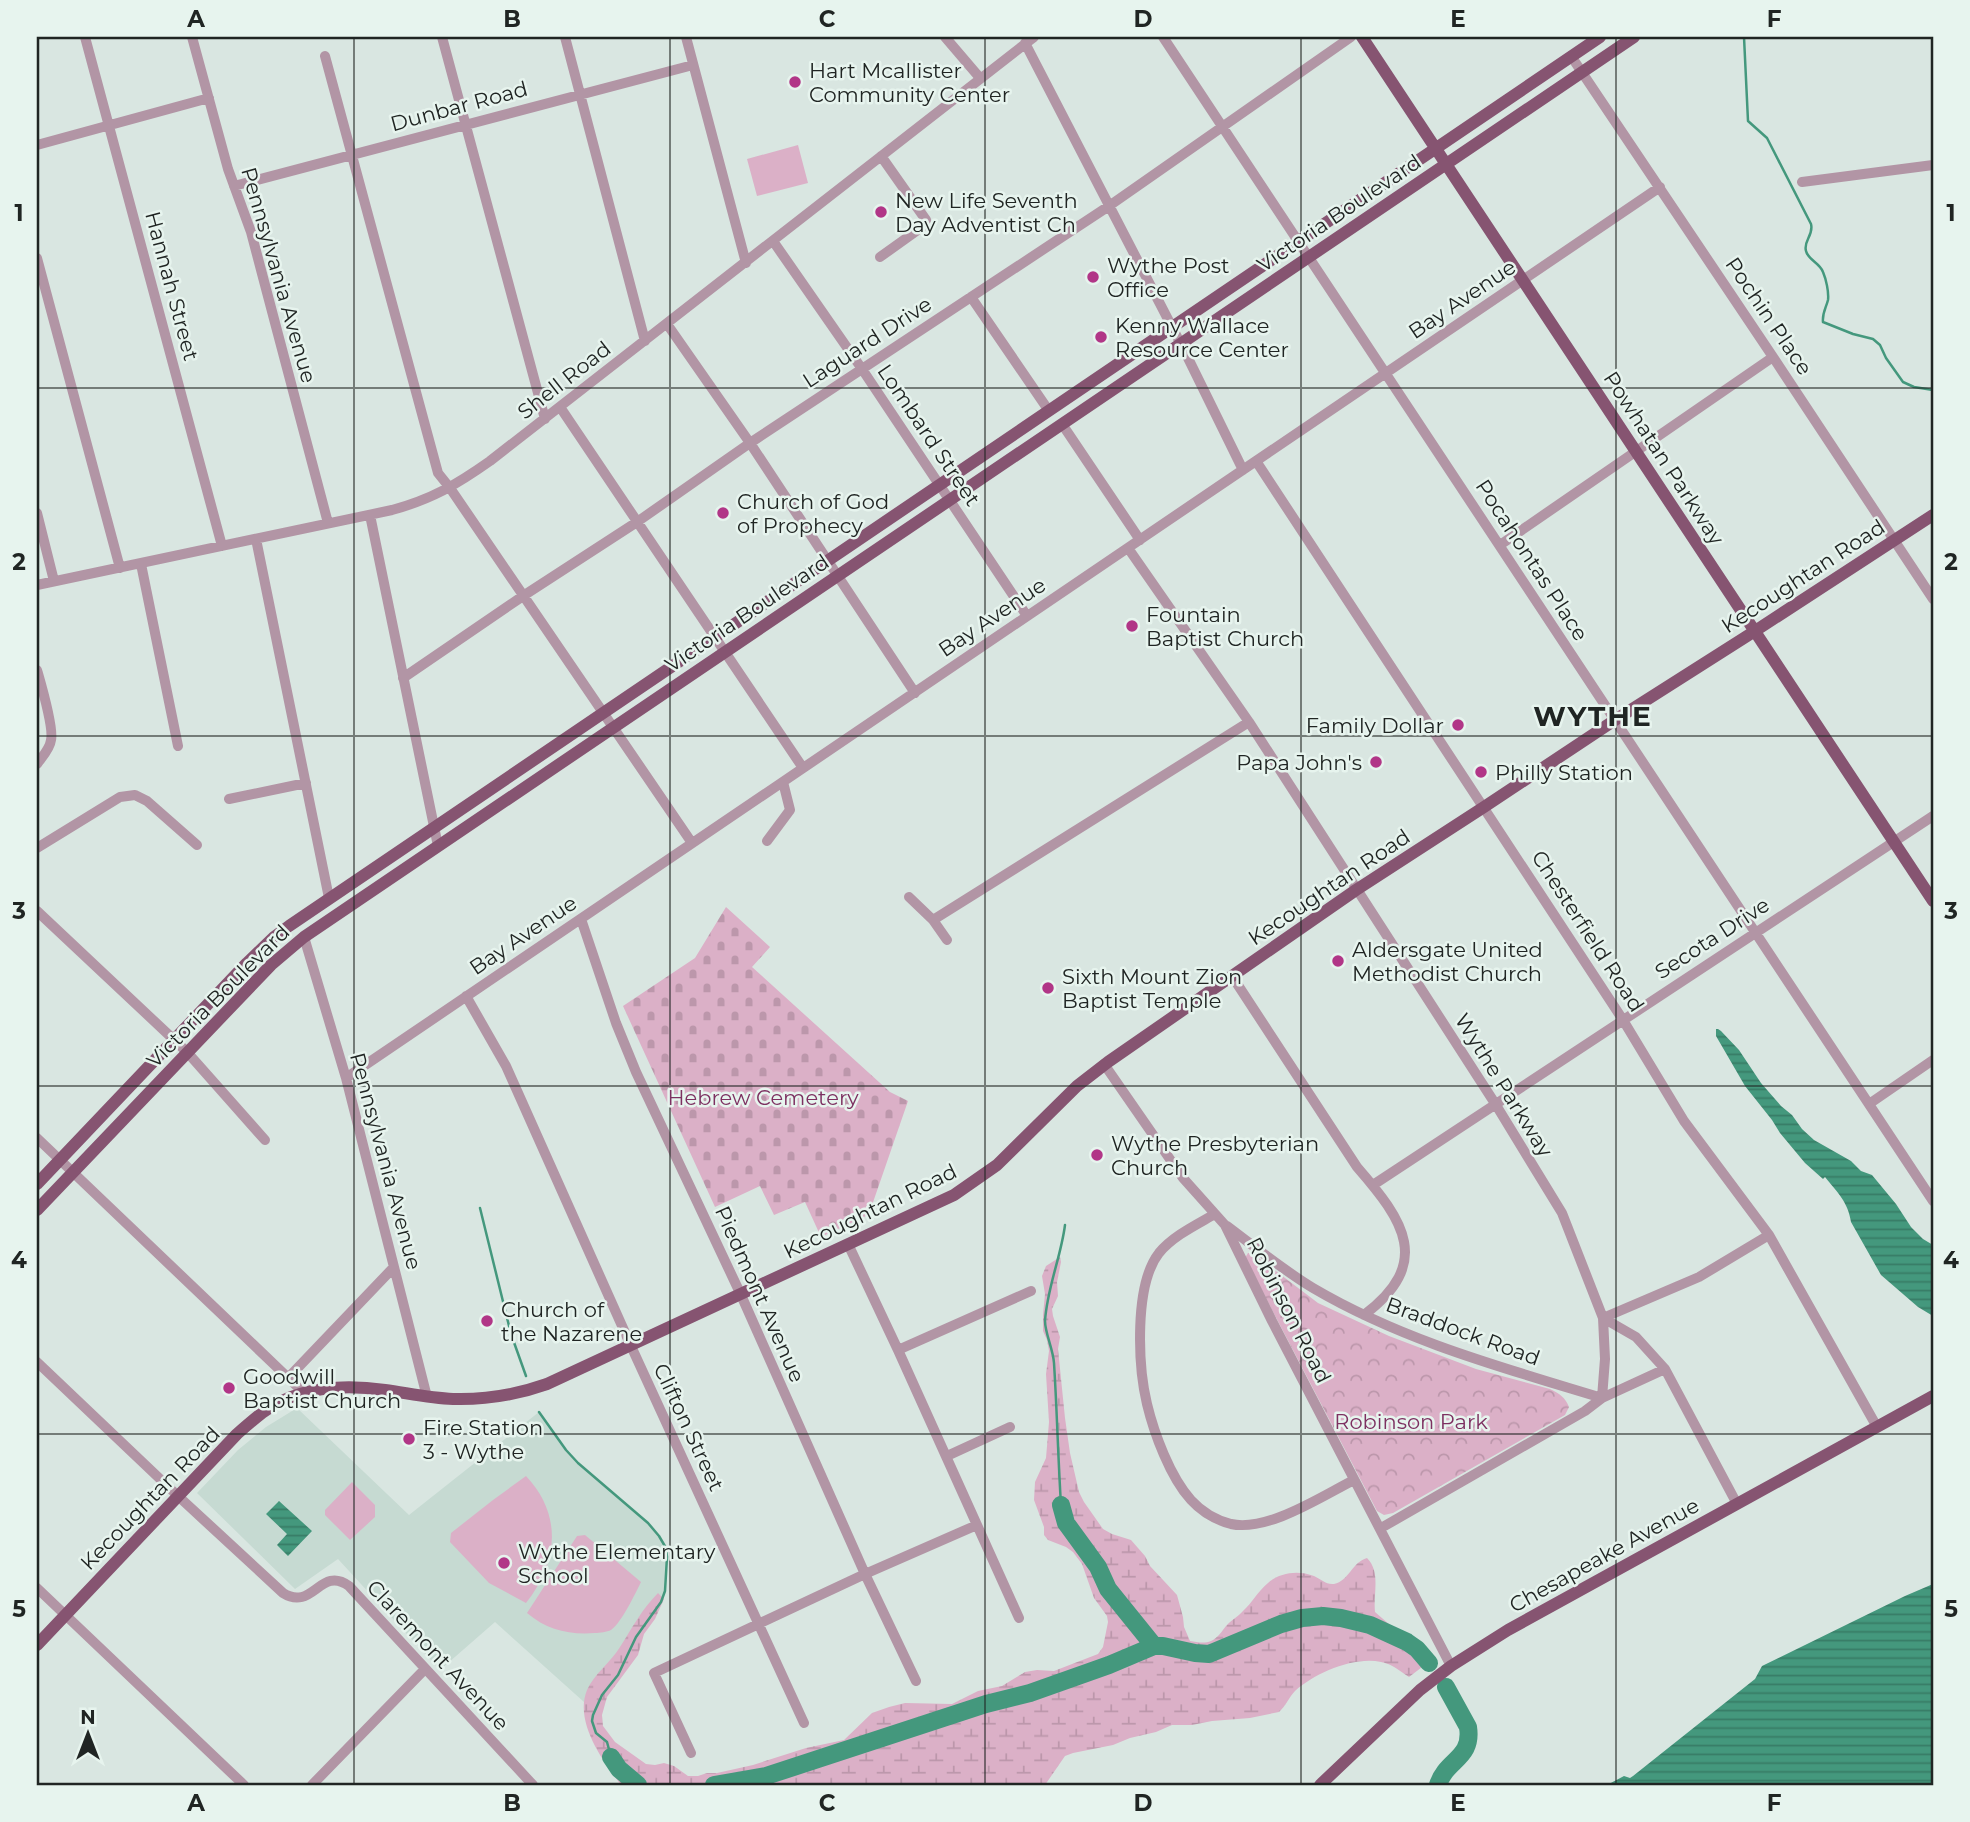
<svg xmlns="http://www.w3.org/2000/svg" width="1970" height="1822" font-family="Montserrat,sans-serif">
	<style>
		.built { fill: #c6dad2 }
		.green { fill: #dbb0c7 }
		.wetland { fill: url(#wetland-marsh) }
		.cemetery { fill: url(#cemetery-stones) }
		.park { fill: url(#park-crowns) }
		.water { fill: url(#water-rules) }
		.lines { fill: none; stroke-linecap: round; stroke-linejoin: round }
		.stream { stroke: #44987d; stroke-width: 2.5 }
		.river { stroke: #44987d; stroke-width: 18 }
		.minor { stroke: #b295a5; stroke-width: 10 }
		.major { stroke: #865471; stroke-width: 12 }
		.grid { fill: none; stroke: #202523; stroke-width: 2; stroke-opacity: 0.55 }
		.poi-dot { fill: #b13687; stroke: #e7f4ee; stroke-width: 2.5 }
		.labels { text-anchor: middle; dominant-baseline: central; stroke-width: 5; stroke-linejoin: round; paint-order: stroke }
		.poi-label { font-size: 21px; fill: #202523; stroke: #e7f4ee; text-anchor: start }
		.street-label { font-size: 21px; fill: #202523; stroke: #e7f4ee }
		.park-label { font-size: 21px; fill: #7d3061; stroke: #e7f4ee }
		.district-label { font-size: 28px; font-weight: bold; letter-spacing: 2px; fill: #202523; stroke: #e7f4ee }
		.neatline { fill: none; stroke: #202523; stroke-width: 2.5 }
		.grid-label { font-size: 23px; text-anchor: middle; font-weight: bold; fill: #202523 }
	</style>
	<defs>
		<pattern id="wetland-marsh" width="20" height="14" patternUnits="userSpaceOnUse" patternTransform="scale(1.75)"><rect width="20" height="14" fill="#dbb0c7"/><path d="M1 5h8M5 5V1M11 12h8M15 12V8" fill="none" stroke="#bc97ab"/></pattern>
		<pattern id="cemetery-stones" width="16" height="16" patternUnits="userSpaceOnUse" patternTransform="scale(1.75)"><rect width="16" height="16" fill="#dbb0c7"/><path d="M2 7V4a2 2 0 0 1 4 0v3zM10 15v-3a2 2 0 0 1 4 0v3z" fill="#bc97ab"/></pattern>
		<pattern id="park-crowns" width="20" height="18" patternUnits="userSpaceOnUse" patternTransform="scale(1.75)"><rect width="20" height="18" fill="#dbb0c7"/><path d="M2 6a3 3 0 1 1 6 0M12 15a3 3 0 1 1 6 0" fill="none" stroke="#bc97ab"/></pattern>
		<pattern id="water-rules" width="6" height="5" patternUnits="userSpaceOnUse" patternTransform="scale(1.75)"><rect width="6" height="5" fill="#44987d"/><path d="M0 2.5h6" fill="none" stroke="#387c66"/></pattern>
	</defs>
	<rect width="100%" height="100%" fill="#d9e6e1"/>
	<path class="built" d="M297,1408L409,1515L539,1412L554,1435L578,1463L648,1523L659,1536L666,1548L667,1557L665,1591L661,1602L594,1711L495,1622L440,1670L338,1559L295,1589L197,1493L238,1450L266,1427Z"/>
	<path class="green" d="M798,145L808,183L757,196L747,159Z
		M526,1476C563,1515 558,1563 526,1603L489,1583L450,1542L451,1533L493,1500Z
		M352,1482L375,1505V1517L350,1540L325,1515V1510Z
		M585,1535L641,1582C635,1594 622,1622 611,1630C607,1632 600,1633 595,1633C569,1635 547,1630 527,1613L577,1536Z"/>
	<path class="wetland" d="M1060,1257L1061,1262L1057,1282L1058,1296L1052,1309L1053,1316L1060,1337L1058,1349L1065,1418L1070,1453L1079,1492L1084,1502L1103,1529L1112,1534L1131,1540L1145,1556L1150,1566L1177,1595L1183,1617L1184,1627L1190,1641C1197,1642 1204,1644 1211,1641C1218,1638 1222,1631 1226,1626C1231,1620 1238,1617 1243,1611C1252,1603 1258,1591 1268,1583C1280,1572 1299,1570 1314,1576C1321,1579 1326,1585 1334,1584C1349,1581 1352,1562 1367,1558C1381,1572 1373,1594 1375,1612L1390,1625L1422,1642L1434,1658L1409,1677C1400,1671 1392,1664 1381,1662C1354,1656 1315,1673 1295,1691C1289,1697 1286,1706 1279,1712L1250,1718L1212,1721L1192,1725H1172L1156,1732L1130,1738L1113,1745L1073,1753L1065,1756L1045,1785H621C603,1761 574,1722 587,1690C594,1674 611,1662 620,1647C632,1628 642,1609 658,1593L664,1599L655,1619L644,1634L638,1655L607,1697L602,1715L603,1726L615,1742L646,1764L655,1765L664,1763L674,1766L688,1776H698L707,1773H717L753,1765L806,1748L844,1740L872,1713L889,1707L905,1703L952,1704L978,1691L1002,1686L1025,1672L1037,1670L1054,1671L1098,1654L1103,1647L1108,1622L1107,1616L1094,1598L1082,1564L1073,1552L1066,1547L1048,1540L1044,1535V1527L1034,1500L1035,1482L1046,1458L1049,1422L1046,1374L1049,1351L1047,1340L1043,1331V1315L1045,1294L1042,1276L1046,1266Z"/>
	<path class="cemetery" d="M726,907L770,947L752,967L890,1092L908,1101L870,1211L866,1216L821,1237L805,1202L774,1215L760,1186L715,1207L623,1006L695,958Z"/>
	<path class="park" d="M1248,1253H1252L1318,1303L1389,1336L1476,1369L1550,1389C1560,1394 1565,1397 1569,1407L1565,1415L1393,1513L1384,1515L1377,1511L1245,1258Z"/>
	<path class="water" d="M1716,1029H1718L1721,1031L1739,1050L1761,1083L1781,1106L1792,1115L1802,1129L1814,1140L1851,1161L1861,1171L1872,1175L1896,1204L1911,1227L1923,1239L1933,1245V1316L1918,1307L1881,1275L1851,1222C1848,1202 1838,1193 1825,1177L1823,1179L1805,1163L1780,1133L1772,1120L1745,1086L1716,1036Z
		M279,1501L312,1531L288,1556L277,1545L287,1534L266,1514Z
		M1933,1584V1785H1607L1624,1776L1630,1778L1633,1776L1755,1679L1762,1666L1905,1596Z"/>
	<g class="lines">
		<path class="stream" d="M1744,37L1748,121L1767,138L1811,224C1814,235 1803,241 1806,251C1808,260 1820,263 1823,272C1826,279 1829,292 1828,300C1826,308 1822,313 1823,322L1853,334L1873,339L1880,345L1886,358L1903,382L1914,387L1933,390
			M480,1208L511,1334L526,1376
			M539,1412L566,1450L578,1463L648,1523L659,1536L666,1548L667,1557L665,1591L661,1602L636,1637L618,1675L602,1695L593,1715L592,1721L596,1733L607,1742L611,1757
			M1061,1505C1058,1457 1057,1410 1054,1363C1053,1349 1045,1333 1045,1321C1047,1288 1061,1257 1065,1225"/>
		<path class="river" d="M1061,1505L1066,1523L1098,1567L1108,1589L1154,1646
			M611,1757L619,1769L638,1785
			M714,1785L766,1776L986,1704L1030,1693L1109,1665L1154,1646H1163L1195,1653L1209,1654L1281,1624L1302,1618L1323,1616L1341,1618L1370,1625L1407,1642L1417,1649L1429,1663
			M1438,1785C1446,1759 1473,1759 1468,1727L1446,1687"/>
		<path class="minor" d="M85,37L222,546
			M192,37L228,169L251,232L328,523
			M442,37L545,419
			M565,37L645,341
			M686,37L746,263
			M945,37L980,78
			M1163,37L1933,1201
			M1025,43L1187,356L1243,470
			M325,56L438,473L450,488L692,843
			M1571,56L1773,357L1933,599
			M37,145L209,98
			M1802,182L1933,165
			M234,186L693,65
			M773,241L862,369L1027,616
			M880,257L922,227L926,220L881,156
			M37,258L120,568
			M971,297L1049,411
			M667,324L750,443L915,693
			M560,407L803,768
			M1062,424L1140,540
			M1256,461L1623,1020L1684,1121L1769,1235L1877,1427
			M37,513L54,581
			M370,515L438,846
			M256,539L329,898
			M1500,545L1773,357
			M1128,548L1249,722L1496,1105L1562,1213L1603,1318L1636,1337L1665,1369L1737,1504
			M141,564L178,746
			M37,585L392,510C432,499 456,485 490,461L1034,37
			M37,670C41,684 54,728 51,740C50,749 42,757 37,764
			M403,678L523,596L637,522L750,443L1109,206L1351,37
			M229,799L306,783
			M767,841L790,810L783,782
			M37,848L120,797L135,795L147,801L197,845
			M909,897L933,920L947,940
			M37,911L187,1052L265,1140
			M581,919L616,1023L636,1072L741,1295L865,1574L916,1681
			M933,920L1249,722
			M304,937L346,1078L427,1397
			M1232,976L1357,1167C1404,1221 1433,1263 1364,1315
			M466,996L506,1066L631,1346L804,1723
			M1104,1064L1183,1178L1225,1225L1272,1321L1451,1666
			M346,1078L1660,187
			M1869,1104L1933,1060
			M37,1138L304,1393
			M1373,1185L1933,816
			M1215,1214C1196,1225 1173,1236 1159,1253C1134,1285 1138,1366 1147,1404C1154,1433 1170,1477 1191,1500C1201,1511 1216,1520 1231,1524C1268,1532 1322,1496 1354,1480
			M1227,1226C1255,1247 1283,1270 1313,1288C1403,1341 1504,1368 1602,1398L1665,1369
			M848,1244L898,1350L1019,1618
			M898,1350L1031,1291
			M37,1362L178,1496L283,1593C313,1612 320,1565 349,1586L533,1785
			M288,1378L394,1267
			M947,1456L1010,1427
			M1381,1528L1585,1411L1602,1398L1605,1359L1603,1318L1699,1277L1769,1235
			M37,1588L244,1785
			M691,1753L654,1673L865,1574L977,1525
			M312,1785L425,1669"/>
		<path class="major" d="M1362,37L1933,901
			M37,1184L247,963L274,937L289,926L1600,37
			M37,1210L271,965L304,937L1634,37
			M37,1645L237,1434C245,1427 253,1420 262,1413C297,1387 343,1384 385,1390C407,1393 430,1398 453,1399C486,1400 516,1395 547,1384L954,1195L997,1165L1077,1086L1108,1062L1356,890L1484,807L1615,720L1755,631L1933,515
			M1320,1785L1420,1690L1451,1666L1508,1630L1933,1396"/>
	</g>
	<path class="grid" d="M354,37V1785M670,37V1785M985,37V1785M1301,37V1785M1616,37V1785M37,388H1933M37,736H1933M37,1086H1933M37,1434H1933"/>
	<g class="poi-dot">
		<circle cx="795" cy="82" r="7"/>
		<circle cx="881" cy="212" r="7"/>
		<circle cx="1093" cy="277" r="7"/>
		<circle cx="1101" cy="337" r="7"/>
		<circle cx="723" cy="513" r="7"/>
		<circle cx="1132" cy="626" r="7"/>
		<circle cx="1458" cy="725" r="7"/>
		<circle cx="1376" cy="762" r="7"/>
		<circle cx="1481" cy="772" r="7"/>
		<circle cx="1338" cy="961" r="7"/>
		<circle cx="1048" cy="988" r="7"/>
		<circle cx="1097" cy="1155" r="7"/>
		<circle cx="487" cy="1321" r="7"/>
		<circle cx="229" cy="1388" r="7"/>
		<circle cx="409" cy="1439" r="7"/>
		<circle cx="504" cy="1563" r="7"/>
	</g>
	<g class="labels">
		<g class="poi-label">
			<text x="809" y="70">Hart Mcallister<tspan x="809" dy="24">Community Center</tspan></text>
			<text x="895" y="200">New Life Seventh<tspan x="895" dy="24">Day Adventist Ch</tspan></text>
			<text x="1107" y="265">Wythe Post<tspan x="1107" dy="24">Office</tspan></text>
			<text x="1115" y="325">Kenny Wallace<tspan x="1115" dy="24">Resource Center</tspan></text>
			<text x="737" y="501">Church of God<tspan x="737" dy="24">of Prophecy</tspan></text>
			<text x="1146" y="614">Fountain<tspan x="1146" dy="24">Baptist Church</tspan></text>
			<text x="1444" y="725" text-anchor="end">Family Dollar</text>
			<text x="1362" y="762" text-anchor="end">Papa John's</text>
			<text x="1495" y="772">Philly Station</text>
			<text x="1352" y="949">Aldersgate United<tspan x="1352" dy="24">Methodist Church</tspan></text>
			<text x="1062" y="976">Sixth Mount Zion<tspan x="1062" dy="24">Baptist Temple</tspan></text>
			<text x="1111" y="1143">Wythe Presbyterian<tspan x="1111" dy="24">Church</tspan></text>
			<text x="501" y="1309">Church of<tspan x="501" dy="24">the Nazarene</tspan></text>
			<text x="243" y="1376">Goodwill<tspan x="243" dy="24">Baptist Church</tspan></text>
			<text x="423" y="1427">Fire Station<tspan x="423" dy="24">3 - Wythe</tspan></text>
			<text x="518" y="1551">Wythe Elementary<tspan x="518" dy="24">School</tspan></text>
		</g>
		<g class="street-label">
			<text transform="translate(459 106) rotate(-15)">Dunbar Road</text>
			<text transform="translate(1339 213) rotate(-34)">Victoria Boulevard</text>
			<text transform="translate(279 275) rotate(74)">Pennsylvania Avenue</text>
			<text transform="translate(172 286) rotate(75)">Hannah Street</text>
			<text transform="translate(1462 299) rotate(-34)">Bay Avenue</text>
			<text transform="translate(1769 316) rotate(56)">Pochin Place</text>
			<text transform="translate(867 342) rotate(-33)">Laguard Drive</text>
			<text transform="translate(564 380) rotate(-38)">Shell Road</text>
			<text transform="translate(929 435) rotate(56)">Lombard Street</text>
			<text transform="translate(1664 458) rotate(57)">Powhatan Parkway</text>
			<text transform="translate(1532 560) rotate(57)">Pocahontas Place</text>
			<text transform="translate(1803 576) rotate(-33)">Kecoughtan Road</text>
			<text transform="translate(747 613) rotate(-34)">Victoria Boulevard</text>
			<text transform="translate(992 617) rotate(-34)">Bay Avenue</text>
			<text transform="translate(1329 887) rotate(-34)">Kecoughtan Road</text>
			<text transform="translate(1588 931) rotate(57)">Chesterfield Road</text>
			<text transform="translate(523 935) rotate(-34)">Bay Avenue</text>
			<text transform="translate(1712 938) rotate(-33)">Secota Drive</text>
			<text transform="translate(218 996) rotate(-45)">Victoria Boulevard</text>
			<text transform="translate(1504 1085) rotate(58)">Wythe Parkway</text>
			<text transform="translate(386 1161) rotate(75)">Pennsylvania Avenue</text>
			<text transform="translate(870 1211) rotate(-26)">Kecoughtan Road</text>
			<text transform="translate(760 1294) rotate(66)">Piedmont Avenue</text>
			<text transform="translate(1289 1310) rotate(63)">Robinson Road</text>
			<text transform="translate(1463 1331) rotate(20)">Braddock Road</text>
			<text transform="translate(689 1427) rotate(65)">Clifton Street</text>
			<text transform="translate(150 1498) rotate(-46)">Kecoughtan Road</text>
			<text transform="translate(1604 1555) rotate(-29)">Chesapeake Avenue</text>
			<text transform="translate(438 1655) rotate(47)">Claremont Avenue</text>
		</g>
		<g class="park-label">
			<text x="763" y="1097">Hebrew Cemetery</text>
			<text x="1411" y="1421">Robinson Park</text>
		</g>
		<g class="district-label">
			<text x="1593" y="716">WYTHE</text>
		</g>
	</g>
	<rect width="1970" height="1822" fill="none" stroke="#e7f4ee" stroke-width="77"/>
	<g transform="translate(88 1734)" stroke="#e7f4ee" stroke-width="5" paint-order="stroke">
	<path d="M0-5L12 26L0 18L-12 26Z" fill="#202523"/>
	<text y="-10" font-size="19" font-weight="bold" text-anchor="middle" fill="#202523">N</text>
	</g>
	<rect x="38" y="38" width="1894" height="1746" class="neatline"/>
	<g class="grid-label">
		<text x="196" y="27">A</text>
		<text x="512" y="27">B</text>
		<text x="827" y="27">C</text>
		<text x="1143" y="27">D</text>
		<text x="1458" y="27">E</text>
		<text x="1774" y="27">F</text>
		<text x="19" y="221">1</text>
		<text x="1951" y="221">1</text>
		<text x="19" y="570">2</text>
		<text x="1951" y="570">2</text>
		<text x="19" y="919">3</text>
		<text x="1951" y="919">3</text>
		<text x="19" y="1268">4</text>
		<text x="1951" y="1268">4</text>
		<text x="19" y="1617">5</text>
		<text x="1951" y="1617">5</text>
		<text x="196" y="1811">A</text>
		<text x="512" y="1811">B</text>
		<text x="827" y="1811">C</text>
		<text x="1143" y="1811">D</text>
		<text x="1458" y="1811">E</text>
		<text x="1774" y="1811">F</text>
	</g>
</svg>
